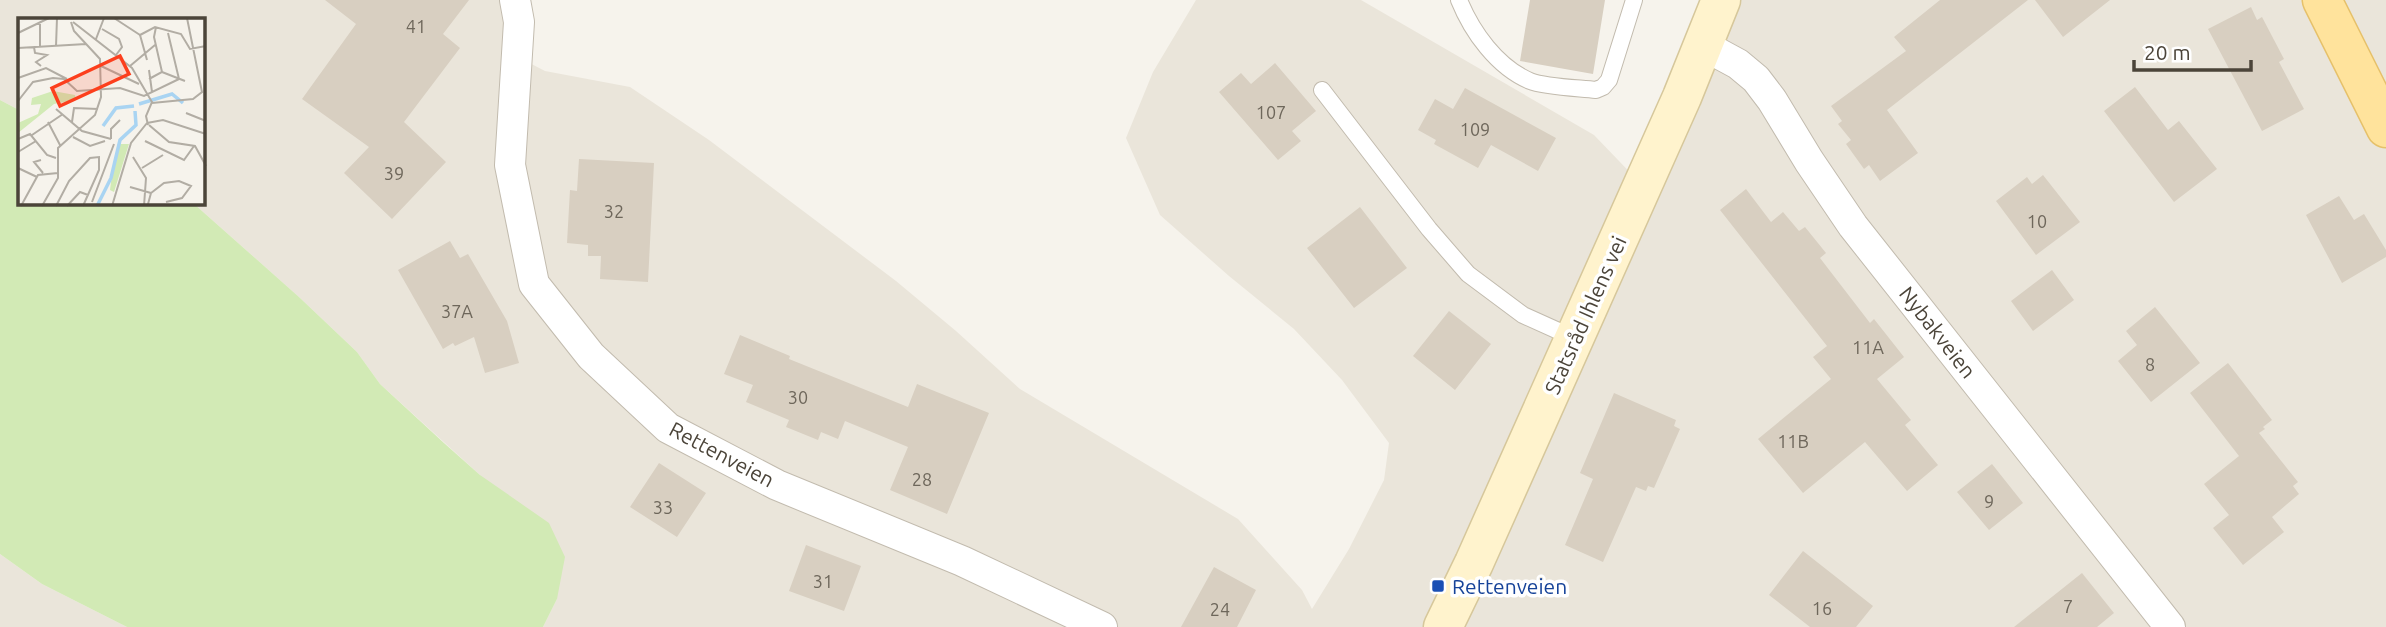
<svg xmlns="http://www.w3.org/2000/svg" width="2386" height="627" font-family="Ubuntu,sans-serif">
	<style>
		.residential { fill: #eae5da }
		.green { fill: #d2eab5 }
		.building { fill: #d8cfc1 }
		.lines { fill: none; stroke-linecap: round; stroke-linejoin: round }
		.lane-casing { stroke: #c2bbae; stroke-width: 18 }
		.street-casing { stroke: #c2bbae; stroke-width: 32 }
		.secondary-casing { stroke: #d6c79b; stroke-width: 41 }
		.primary-casing { stroke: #e6c16a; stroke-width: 41 }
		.lane { stroke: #fff; stroke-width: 16 }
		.street { stroke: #fff; stroke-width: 30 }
		.secondary { stroke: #fff3cd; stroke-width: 38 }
		.primary { stroke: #ffe39c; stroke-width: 38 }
		.transit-dot { fill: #1a4fb4; stroke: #fff; stroke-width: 2.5 }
		.labels { text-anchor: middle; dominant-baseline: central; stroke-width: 7; stroke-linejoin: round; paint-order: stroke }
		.number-label { font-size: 18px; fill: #6e675b }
		.street-label { font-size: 21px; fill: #4b4439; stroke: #fff }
		.transit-label { font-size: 21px; fill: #164399; stroke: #fff; text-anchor: start }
		.inset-river { fill: none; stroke: #a9d4f2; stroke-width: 3.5 }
		.inset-road { fill: none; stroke: #b2ada4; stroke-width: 2 }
		.view { fill: #fc3f1d; fill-opacity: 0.15; stroke: #fc3f1d; stroke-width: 3.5 }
		.inset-edge { fill: none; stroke: #4b4439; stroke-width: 3.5 }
	</style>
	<rect width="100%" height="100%" fill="#f6f3ec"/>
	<path class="residential" d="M0,0H521L514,55L545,71L630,87L709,140L896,281L956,331L1020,389L1238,519L1302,590L1312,609L1349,549L1384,480L1389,443L1342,380L1294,329L1229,276L1160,215L1126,138L1153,72L1196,0H1361L1594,135L1644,187L1717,0H2386V627H543L557,599L480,475L380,384L357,352L299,297L193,203H203V19H19V110L0,100Z
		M0,554L42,584L127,627H0Z"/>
	<path class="green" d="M0,100L19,110V203H193L299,297L357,352L380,384L444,443L480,475L549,523L565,557L557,599L543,627H127L42,584L0,554Z"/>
	<path class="building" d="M325,0H469L443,34L460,48L404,122L446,162L392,219L344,173L369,147L302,99L356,24Z
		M1530,0H1605L1593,74L1520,61Z
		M1940,0H2028L1887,110L1918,153L1880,181L1869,165L1864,169L1846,144L1851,140L1838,124L1842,121L1831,106L1906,51L1894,37Z
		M2035,0H2110L2063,37Z
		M2251,7L2257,20L2262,17L2284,59L2279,62L2304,109L2262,131L2208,29Z
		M1275,63L1316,111L1292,131L1301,141L1278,160L1219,92L1241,73L1251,84Z
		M2135,87L2168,130L2179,121L2217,169L2174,202L2104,111Z
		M1465,88L1556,138L1538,171L1491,145L1478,168L1434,144L1436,140L1418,130L1435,99L1453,109Z
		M579,159L654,163L648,282L600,279L601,256H588V245L567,243L570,190L577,191Z
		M2043,175L2080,222L2036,255L1996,201L2027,177L2032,184Z
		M1746,189L1771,222L1783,212L1799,231L1805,227L1826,253L1820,258L1870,323L1874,319L1904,357L1877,379L1911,420L1905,425L1938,465L1907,491L1865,442L1803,493L1758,439L1831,379L1813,357L1827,346L1720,210Z
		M2339,196L2354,220L2364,214L2386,250V257L2342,283L2306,215Z
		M1360,207L1407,268L1354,308L1307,248Z
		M450,241L460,258L468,254L507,321L519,363L485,373L474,337L455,346L453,343L443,349L398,270Z
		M2052,270L2074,300L2033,331L2011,301Z
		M2155,307L2200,363L2151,402L2118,361L2137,345L2126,331Z
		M1449,311L1491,344L1455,390L1413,356Z
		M740,335L790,356L789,359L908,407L917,384L989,413L947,514L890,490L908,447L845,421L838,439L821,432L818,440L786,427L789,420L746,402L753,385L724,374Z
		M2228,363L2272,420L2263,427L2265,429L2259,433L2298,482L2293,486L2299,494L2272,517L2284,532L2243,565L2213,528L2229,515L2204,484L2239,456L2190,393Z
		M1614,393L1676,420L1674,426L1680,429L1654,488L1648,486L1646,491L1636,487L1603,562L1565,545L1593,479L1580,473Z
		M659,463L706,493L677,537L630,507Z
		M1992,464L2023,503L1989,530L1957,492Z
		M806,545L861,566L844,611L789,591Z
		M1803,551L1873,606L1856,627H1810L1769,595Z
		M1214,567L1256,590L1237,627H1181Z
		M2082,573L2114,613L2097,627H2014Z"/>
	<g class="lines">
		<defs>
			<path id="lane" d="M1459,0C1472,32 1497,67 1530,81C1545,87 1578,88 1596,90L1603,87L1609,80L1634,0
				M1322,90L1429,229L1468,274L1523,315L1574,338"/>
			<path id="street" d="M515,0L519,22L510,165L534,284L591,356L668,428L777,485L962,561L1102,627
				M1703,45L1738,64L1756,79L1772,100L1809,161L1853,226L2170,627"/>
			<path id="secondary" d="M1443,627L1474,563L1682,97L1721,0"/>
			<path id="primary" d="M2322,0L2386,128"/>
		</defs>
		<use href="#lane" class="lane-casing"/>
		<use href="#street" class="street-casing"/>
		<use href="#secondary" class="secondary-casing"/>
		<use href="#primary" class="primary-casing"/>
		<use href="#lane" class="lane"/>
		<use href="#street" class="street"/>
		<use href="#secondary" class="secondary"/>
		<use href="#primary" class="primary"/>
	</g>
	<rect class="transit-dot" x="1431" y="579" width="14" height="14" rx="3.5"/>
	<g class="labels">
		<g class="number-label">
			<text x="416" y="26">41</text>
			<text x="1271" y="112">107</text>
			<text x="1475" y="129">109</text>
			<text x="394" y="173">39</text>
			<text x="614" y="211">32</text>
			<text x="2037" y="221">10</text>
			<text x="457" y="311">37A</text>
			<text x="1868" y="347">11A</text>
			<text x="2150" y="364">8</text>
			<text x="798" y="397">30</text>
			<text x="1793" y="441">11B</text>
			<text x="922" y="479">28</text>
			<text x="1989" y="501">9</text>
			<text x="663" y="507">33</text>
			<text x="823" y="581">31</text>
			<text x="2068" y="606">7</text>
			<text x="1822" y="608">16</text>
			<text x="1220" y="609">24</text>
		</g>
		<g class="street-label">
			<text transform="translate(1585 315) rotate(-66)">Statsråd Ihlens vei</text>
			<text transform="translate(1938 332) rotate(52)">Nybakveien</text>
			<text transform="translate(722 454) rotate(28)">Rettenveien</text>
		</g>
		<g class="transit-label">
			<text x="1452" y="586">Rettenveien</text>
		</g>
	</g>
	<g transform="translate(18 18)">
		<rect width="187" height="187" fill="#f6f3ec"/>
		<path d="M35,73L57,77L58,82L36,86L0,115V105L20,96L23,86L13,87L14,80ZM100,126H111L96,174L92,172L93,164Z" fill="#d2eab5"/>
		<path class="inset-river" d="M121,86L154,76L165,85M85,108L98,90L116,88M79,188L93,160L102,122L118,107L117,93"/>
		<path class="inset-road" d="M96,0L122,17M55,4L114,50L134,84L128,98L130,107M84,11L101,21L104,29L98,37M0,15L31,0M150,15L161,61M122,17L137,9L163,16L172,31L188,28M122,17L129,42M78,21L86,0M38,28L39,0M16,29L17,35L29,37L18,44L23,48M22,29V4M0,30L68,26M83,48L121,66M112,48L137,27M131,52L134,74M144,54L167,63M0,60L28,50L49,61M131,61L144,54L136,19L138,9M0,83L15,64L35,60L46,61L59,73L102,70L126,78L161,61M134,85L175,81L184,74L169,0M38,91L64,113L93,121M168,95L188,103M30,104L42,127M54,104L56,90L80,91M129,105L145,102L188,116M131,107L151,124L177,128L188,148M14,117L45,96M55,119L72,128L87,123M0,121L12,116L29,137L38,140M93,121V111L102,102M127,123L166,142L176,128M0,134L18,123M115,139L128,160L126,188M23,142L16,144L25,155M0,150L19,159M124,150L145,137M112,169L133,175M74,184L96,126M130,186L133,175L146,165L161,163L173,168L164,180L148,184M3,188L20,157L40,155M24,188L40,160V130L77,97L83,79L82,41L56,13L53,4M38,188L51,163L72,140L81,139V152L65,188M49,188L62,174L70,177M94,188L113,125L129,105"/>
		<path class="view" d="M102,38L111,56L42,88L34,70Z"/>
		<rect width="187" height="187" class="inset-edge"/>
	</g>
	<path d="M2134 60v10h117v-10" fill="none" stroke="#4b4439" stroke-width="3.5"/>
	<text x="2144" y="60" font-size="21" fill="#4b4439" stroke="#ffffff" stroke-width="5" paint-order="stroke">20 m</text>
</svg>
